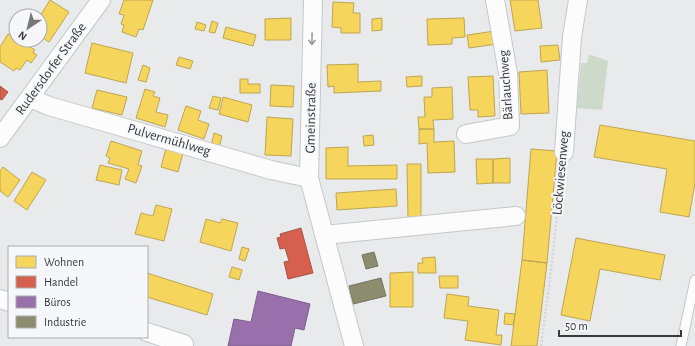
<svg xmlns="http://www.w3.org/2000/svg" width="695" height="346" font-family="'Alegreya Sans',sans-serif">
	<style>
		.green { fill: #cedac9 }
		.homes { fill: #f6d55c; stroke: #bda652 }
		.shops { fill: #d6604d; stroke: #a75448 }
		.offices { fill: #9970ab; stroke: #7c6089 }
		.industry { fill: #8c8c6e; stroke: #73735f }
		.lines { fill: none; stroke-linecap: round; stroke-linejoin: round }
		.service-casing { stroke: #c6c7c8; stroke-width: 11 }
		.minor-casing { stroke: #c6c7c8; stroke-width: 20 }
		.path { stroke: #d5d5d6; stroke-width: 2.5; stroke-dasharray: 2 2; stroke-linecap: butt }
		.service { stroke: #fcfcfc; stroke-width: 9 }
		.minor { stroke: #fcfcfc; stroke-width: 18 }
		.oneway { stroke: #9a9a9c }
		.labels { text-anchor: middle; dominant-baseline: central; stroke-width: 4; stroke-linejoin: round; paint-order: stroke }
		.street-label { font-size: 14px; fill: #39393b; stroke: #f5f7fb }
	</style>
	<rect width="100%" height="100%" fill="#e9eaec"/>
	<path class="green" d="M589,54L608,61L602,110L577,108L581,63H587Z"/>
	<path class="homes" d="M50,0L69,12L49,42L40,36V16Z
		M124,0H153L143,30L139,29L136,37L122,32L124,25L121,24L124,15L119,14Z
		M510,0H538L542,28L515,31Z
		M333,2L354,3L353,13H360V33H341V28L332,27Z
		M291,18V40H265V19Z
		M382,18V30L372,31V19Z
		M464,18L465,37L452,38V44L428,45L427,19Z
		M212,21L218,23L215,33L209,32Z
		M197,22L206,25L204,31L195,29Z
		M226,27L256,35L253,46L223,38Z
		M495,31L497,44L469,48L467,35Z
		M8,34L35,50L33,53L37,55L31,63L27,60L20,70L16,68L14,71L0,62V47Z
		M92,43L133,53L126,83L85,73Z
		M558,45L560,60L541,62L540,46Z
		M179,57L193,61L190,69L176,65Z
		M358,64V82L381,81V91L334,93V86L328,87L327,65Z
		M143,65L150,68L146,82L138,80Z
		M547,70L549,113L521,114L519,72Z
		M422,76V86L407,87L406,77Z
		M493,76L495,116L478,117V110H470L468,77Z
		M240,79H248V84H260V93H240Z
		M271,85L294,86L293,107L270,106Z
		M452,87L453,119L433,120L434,129H419L418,117H425L424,97H432V88Z
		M145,89L155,92L153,96L160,98L156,112L168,115L165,127L136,118Z
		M97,90L127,97L122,115L92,108Z
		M213,96L221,98L218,110L209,108Z
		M223,97L252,105L248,122L219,114Z
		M186,106L201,111L198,120L209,124L204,139L178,130Z
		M267,117L293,119L291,156L265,155Z
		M600,125L695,141V183L689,217L660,212L667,169L594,157Z
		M419,129H434V142L454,141L455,172L428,173L427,143L419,144Z
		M214,133L222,136L219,148L211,146Z
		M373,135L374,145L364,146L363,136Z
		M111,141L142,151L138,165L142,166L136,183L125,179L129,169L108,163L110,158L106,156Z
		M348,147V166L397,165V179H326V148Z
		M166,148L183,153L178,172L161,167Z
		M531,149L557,151L547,263L522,260Z
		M510,158V183H493V159Z
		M476,159H493V183L477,184Z
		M407,164H421V219H408Z
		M100,165L122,170L119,185L96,180Z
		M3,167L20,180L8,197L0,191V171Z
		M32,172L46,180L27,210L14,201Z
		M396,189L397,206L337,210L336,193Z
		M156,205L172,209L164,241L135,234L141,213L153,216Z
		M206,219L220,223L222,219L238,223L231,251L200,242Z
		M576,238L665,255L660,280L600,269L590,321L561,315Z
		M242,247L249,249L245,261L239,259Z
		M435,257L436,273H418V263H423L422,258Z
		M522,260L547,263L537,346H511Z
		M232,267L242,270L239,280L229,277Z
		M413,272V307H390V273Z
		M147,273L213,294L207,315L147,297Z
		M439,276H458V288H440Z
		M447,294L469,297L468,306L499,310L496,335H502L501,345L465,340L468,321L444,318Z
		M505,313L515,314L513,325L504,324Z"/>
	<path class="shops" d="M0,86L8,92L2,100L0,99Z
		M301,228L313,273L288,279L284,262L289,261L285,248L280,249L277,238L281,237L280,234Z"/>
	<path class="offices" d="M258,291L310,304L304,330L295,328L291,346H228L234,319L251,322Z"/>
	<path class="industry" d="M374,252L378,266L366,269L362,255Z
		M381,278L386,296L353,304L349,286Z"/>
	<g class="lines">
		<defs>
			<path id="service" d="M681,346L695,280"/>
			<path id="minor" d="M313,0L309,178L354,346
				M30,98L49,106L271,170L309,178
				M466,134L510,126L508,73L495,0
				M0,138L101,0
				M564,152L572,37L578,0
				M324,235L516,216
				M0,299L9,302
				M147,332L184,344"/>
		</defs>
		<use href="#service" class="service-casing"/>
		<use href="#minor" class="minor-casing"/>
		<path class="path" d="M541,346L552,262L562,168"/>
		<use href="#service" class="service"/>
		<use href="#minor" class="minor"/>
	</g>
	<defs><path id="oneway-shaft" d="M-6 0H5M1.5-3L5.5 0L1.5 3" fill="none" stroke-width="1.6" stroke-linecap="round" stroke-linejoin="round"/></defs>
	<use class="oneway" href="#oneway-shaft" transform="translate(312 39) rotate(91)"/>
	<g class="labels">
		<g class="street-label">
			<text transform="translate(51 69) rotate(-54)">Rudersdorfer Straße</text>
			<text transform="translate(506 85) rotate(-94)">Bärlauchweg</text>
			<text transform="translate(311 118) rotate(-89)">Gmeinstraße</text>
			<text transform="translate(169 140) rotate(16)">Pulvermühlweg</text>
			<text transform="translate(561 173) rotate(-85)">Löckwiesenweg</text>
		</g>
	</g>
	<rect x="8" y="246" width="140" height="92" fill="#f5f7fb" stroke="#aaabae"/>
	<rect x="16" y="256" width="20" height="12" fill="#f6d55c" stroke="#aaabae"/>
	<text x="44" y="266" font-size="12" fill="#39393b">Wohnen</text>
	<rect x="16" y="276" width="20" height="12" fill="#d6604d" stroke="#aaabae"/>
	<text x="44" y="286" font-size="12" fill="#39393b">Handel</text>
	<rect x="16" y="296" width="20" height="12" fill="#9970ab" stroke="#aaabae"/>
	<text x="44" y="306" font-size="12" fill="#39393b">Büros</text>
	<rect x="16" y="316" width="20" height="12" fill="#8c8c6e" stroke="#aaabae"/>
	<text x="44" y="326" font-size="12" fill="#39393b">Industrie</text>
	<g transform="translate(28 28) rotate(215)"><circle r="19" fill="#f5f7fb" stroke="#aaabae"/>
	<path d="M0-3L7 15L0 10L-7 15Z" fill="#777779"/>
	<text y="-6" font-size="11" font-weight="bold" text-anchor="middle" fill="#39393b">N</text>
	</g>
	<path d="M559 330v6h122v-6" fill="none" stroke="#39393b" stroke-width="2"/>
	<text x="565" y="330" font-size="12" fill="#39393b" stroke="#f5f7fb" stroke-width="3" paint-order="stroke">50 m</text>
</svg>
